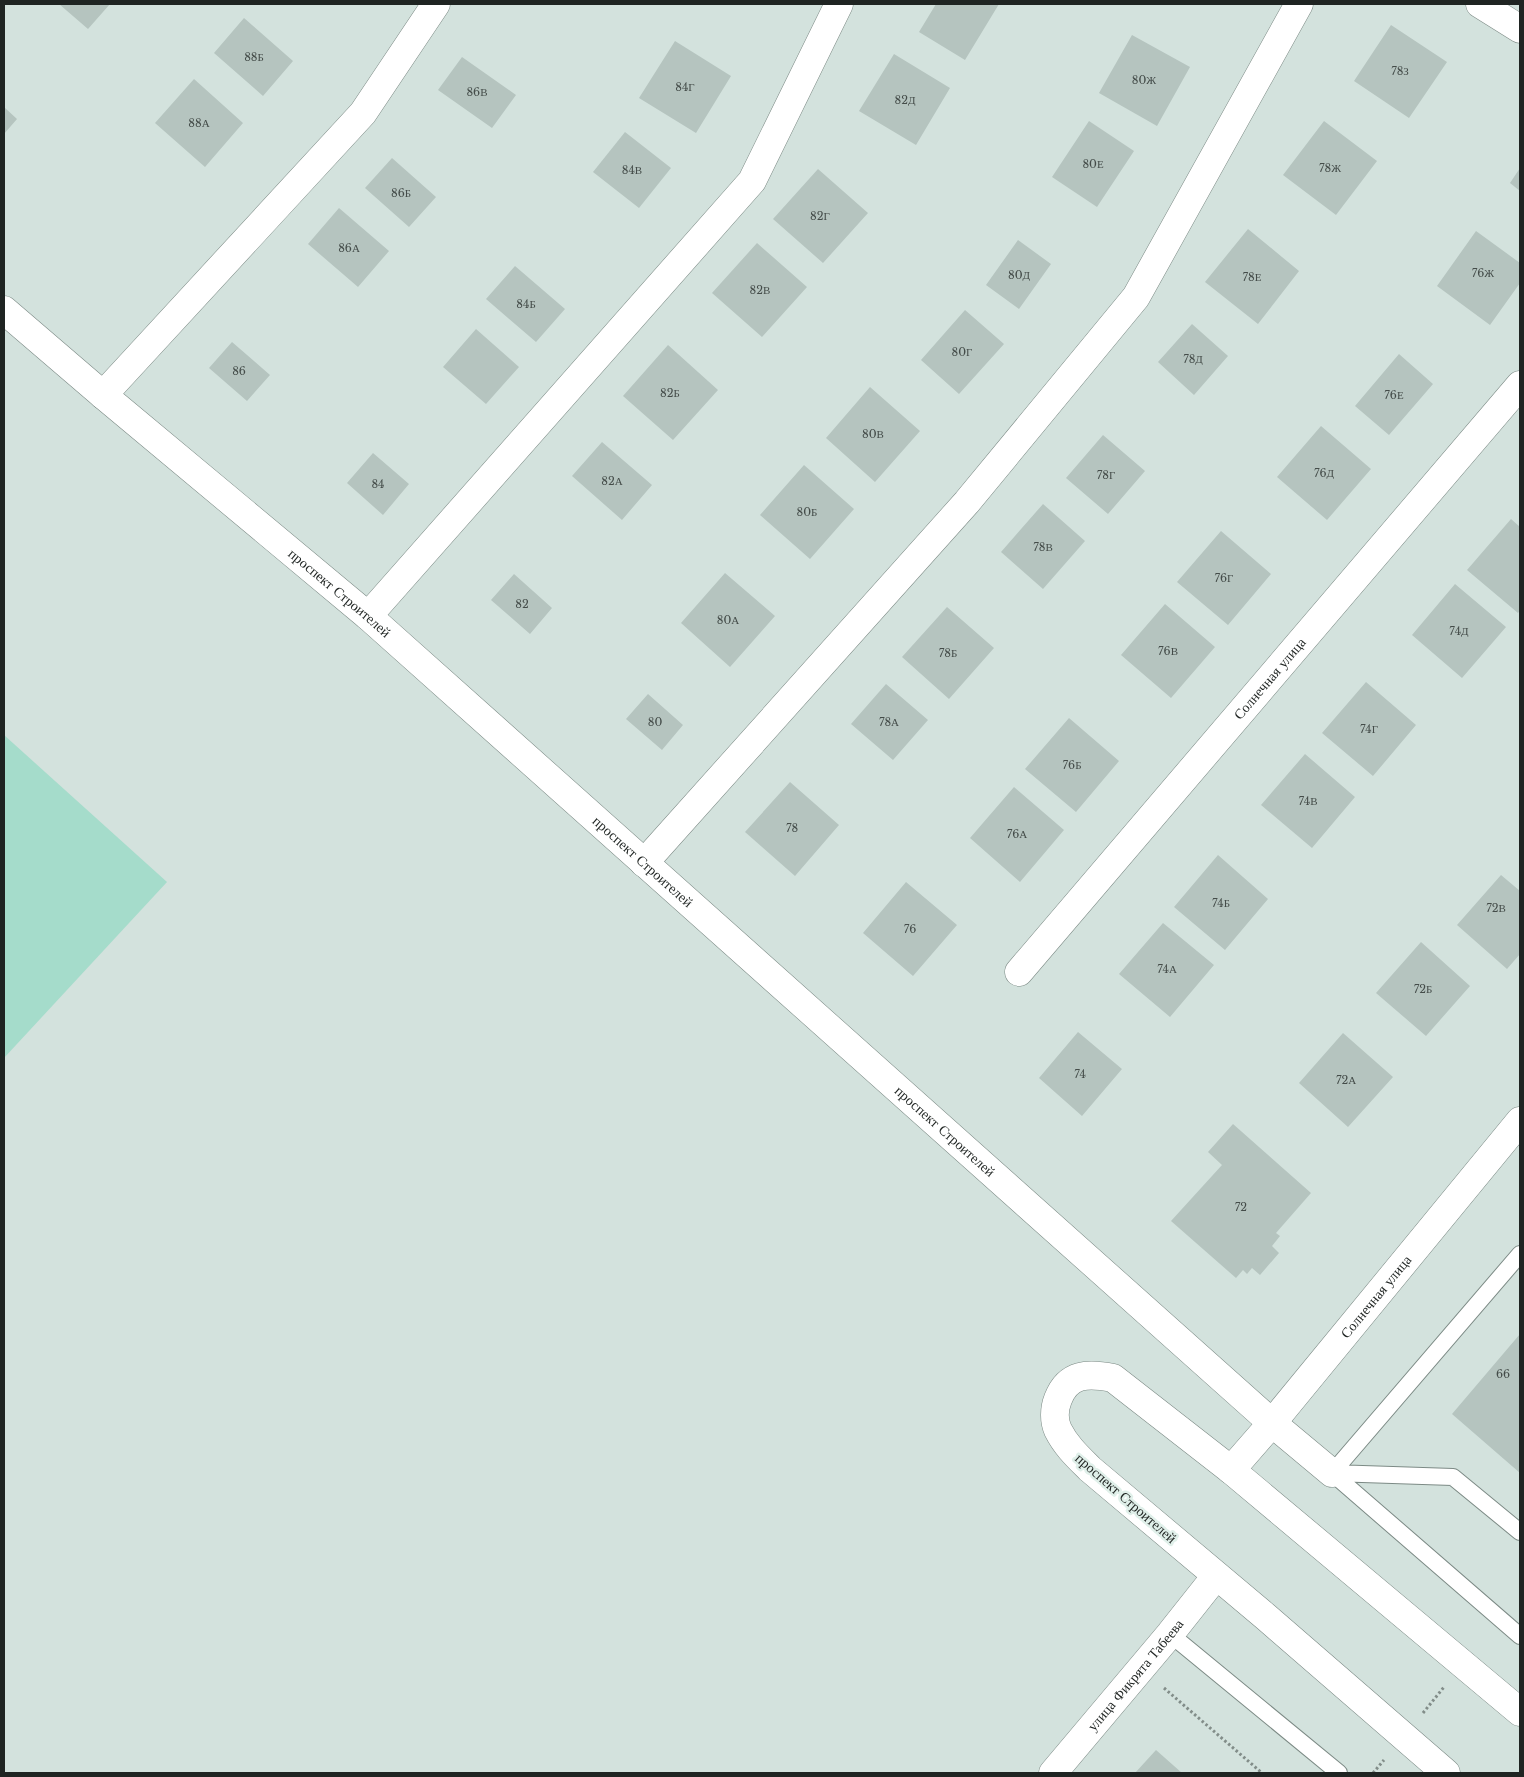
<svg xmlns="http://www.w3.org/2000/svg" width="1524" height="1777" font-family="'Libre Baskerville',serif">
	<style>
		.green { fill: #a5dccb }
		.building { fill: #b5c4bf }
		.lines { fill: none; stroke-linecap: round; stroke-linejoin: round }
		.lane-casing { stroke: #7c8a85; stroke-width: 18 }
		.street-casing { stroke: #7c8a85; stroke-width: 29 }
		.path { stroke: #828d89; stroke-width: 3; stroke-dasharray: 2.5 2.5; stroke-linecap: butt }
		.lane { stroke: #fff; stroke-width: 16 }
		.street { stroke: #fff; stroke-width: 28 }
		.labels { text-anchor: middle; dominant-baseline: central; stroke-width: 5; stroke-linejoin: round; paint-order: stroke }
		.number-label { font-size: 11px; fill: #444c49 }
		.street-label { font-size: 14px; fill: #1f2422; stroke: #e0f0ea }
	</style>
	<rect width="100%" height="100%" fill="#d3e2dd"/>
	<path class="green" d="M4,735L167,882L4,1058Z"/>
	<path class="building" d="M59,4H110L88,29Z
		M936,4H999L965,60L919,32Z
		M244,18L293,61L263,96L214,53Z
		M1391,25L1447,62L1409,118L1354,81Z
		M1132,35L1190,67L1157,126L1099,93Z
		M675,41L731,76L696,133L639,98Z
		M894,54L950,88L916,145L859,111Z
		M462,57L516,95L492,128L438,90Z
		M194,79L243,123L205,167L155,123Z
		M4,107L17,119L4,134Z
		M1089,121L1134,151L1097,207L1052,177Z
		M1324,121L1377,161L1336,215L1283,175Z
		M625,132L671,168L639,208L593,172Z
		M392,158L436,197L409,227L365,188Z
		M1520,168V191L1510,183Z
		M818,169L868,213L823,263L773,219Z
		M339,208L389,251L358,287L308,244Z
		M1248,229L1299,271L1258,324L1205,282Z
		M1476,231L1520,263V283L1490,325L1437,286Z
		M1018,240L1051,264L1019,309L986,285Z
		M757,243L807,287L762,337L712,293Z
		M515,266L565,309L536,342L486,299Z
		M965,310L1004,344L959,394L921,360Z
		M1192,324L1228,356L1194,395L1158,362Z
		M476,329L519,367L486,404L443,367Z
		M232,342L270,375L247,401L209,368Z
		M668,345L718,390L673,440L623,396Z
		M1399,354L1433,384L1389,435L1355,406Z
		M870,387L920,431L875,482L826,438Z
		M1321,426L1371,469L1327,520L1277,477Z
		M1103,435L1145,471L1108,514L1066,478Z
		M602,442L652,485L622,520L572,476Z
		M373,453L409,484L383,515L347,483Z
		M804,465L854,509L810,559L760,515Z
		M1043,504L1085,541L1043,589L1001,552Z
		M1511,519L1520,527V610L1518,613L1467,570Z
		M1221,531L1271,574L1228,625L1177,582Z
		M725,573L775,616L730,667L681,623Z
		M514,574L552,608L530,634L491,600Z
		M1455,584L1506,627L1462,678L1412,635Z
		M1165,604L1215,647L1171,698L1121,655Z
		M947,607L994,648L949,699L902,657Z
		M1366,682L1416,725L1373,776L1322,733Z
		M886,684L928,720L893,760L851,724Z
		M648,694L683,725L662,750L626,719Z
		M1069,718L1119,761L1076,812L1025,769Z
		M1305,754L1355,797L1312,848L1261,805Z
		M790,782L839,825L795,876L745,832Z
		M1014,787L1064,830L1020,882L970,838Z
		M1218,855L1268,899L1225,950L1174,907Z
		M1501,875L1520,891V954L1507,969L1457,925Z
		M906,882L957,925L913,976L863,933Z
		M1163,923L1214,965L1170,1017L1119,974Z
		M1421,942L1470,986L1426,1036L1376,993Z
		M1078,1032L1122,1069L1082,1116L1039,1078Z
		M1343,1033L1393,1077L1348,1127L1299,1083Z
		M1233,1124L1311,1193L1276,1233L1280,1236L1272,1246L1279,1253L1260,1275L1252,1268L1247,1274L1243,1270L1236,1278L1171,1221L1222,1165L1208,1152Z
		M1520,1334V1473L1452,1414Z
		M1156,1750L1182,1773H1135Z"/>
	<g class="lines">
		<defs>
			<path id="lane" d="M1332,1473L1520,1254
				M1332,1473L1520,1636
				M1332,1473L1453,1477L1520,1532
				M1170,1634L1339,1773"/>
			<g id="street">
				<path d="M1480,4L1520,29"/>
				<path id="s1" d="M4,310L103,395L368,616L1272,1423L1332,1473"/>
				<path d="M103,395L363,113L436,4"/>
				<path d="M368,616L752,181L839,4"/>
				<path d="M644,863L967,502L1136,297L1299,4"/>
				<path id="s2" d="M1019,972L1520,385"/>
				<path id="s3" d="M1231,1470L1272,1423L1520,1121"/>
				<path id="s4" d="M1053,1773L1170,1634L1216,1576"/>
				<path d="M1446,1773L1266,1617L1090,1469C1078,1457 1066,1446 1058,1430C1054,1421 1054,1409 1058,1399C1068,1373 1088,1373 1113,1378L1231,1470L1520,1712"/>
			</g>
		</defs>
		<use href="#lane" class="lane-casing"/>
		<use href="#street" class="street-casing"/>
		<path class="path" d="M1164,1688L1262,1773
			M1423,1713L1444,1687
			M1373,1773L1384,1760"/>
		<use href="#lane" class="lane"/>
		<use href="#street" class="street"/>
	</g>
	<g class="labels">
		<g class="number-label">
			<text x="254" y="57">88Б</text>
			<text x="1400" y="71">78З</text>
			<text x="1144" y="80">80Ж</text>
			<text x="685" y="87">84Г</text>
			<text x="477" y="92">86В</text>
			<text x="905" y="100">82Д</text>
			<text x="199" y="123">88А</text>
			<text x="1093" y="164">80Е</text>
			<text x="1330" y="168">78Ж</text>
			<text x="632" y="170">84В</text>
			<text x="401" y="193">86Б</text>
			<text x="820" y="216">82Г</text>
			<text x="349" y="248">86А</text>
			<text x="1483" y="273">76Ж</text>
			<text x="1019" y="275">80Д</text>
			<text x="1252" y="277">78Е</text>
			<text x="760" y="290">82В</text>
			<text x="526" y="304">84Б</text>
			<text x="962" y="352">80Г</text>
			<text x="1193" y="359">78Д</text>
			<text x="239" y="371">86</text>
			<text x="670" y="393">82Б</text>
			<text x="1394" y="395">76Е</text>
			<text x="873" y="434">80В</text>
			<text x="1324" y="473">76Д</text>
			<text x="1106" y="475">78Г</text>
			<text x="612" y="481">82А</text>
			<text x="378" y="484">84</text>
			<text x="807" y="512">80Б</text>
			<text x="1043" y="547">78В</text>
			<text x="1224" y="578">76Г</text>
			<text x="522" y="604">82</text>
			<text x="728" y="620">80А</text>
			<text x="1459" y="631">74Д</text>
			<text x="1168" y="651">76В</text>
			<text x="948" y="653">78Б</text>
			<text x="655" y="722">80</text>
			<text x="889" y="722">78А</text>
			<text x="1369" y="729">74Г</text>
			<text x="1072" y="765">76Б</text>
			<text x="1308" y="801">74В</text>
			<text x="792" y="828">78</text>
			<text x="1017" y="834">76А</text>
			<text x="1221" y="903">74Б</text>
			<text x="1496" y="908">72В</text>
			<text x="910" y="929">76</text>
			<text x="1167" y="969">74А</text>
			<text x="1423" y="989">72Б</text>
			<text x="1080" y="1074">74</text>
			<text x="1346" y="1080">72А</text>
			<text x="1241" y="1207">72</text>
			<text x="1503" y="1374">66</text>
		</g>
		<g class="street-label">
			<text stroke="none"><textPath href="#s1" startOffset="439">проспект Строителей</textPath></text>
			<text stroke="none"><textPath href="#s2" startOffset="386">Солнечная улица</textPath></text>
			<text stroke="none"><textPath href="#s1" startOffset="844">проспект Строителей</textPath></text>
			<text stroke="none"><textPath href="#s1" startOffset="1249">проспект Строителей</textPath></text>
			<text stroke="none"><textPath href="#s3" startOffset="226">Солнечная улица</textPath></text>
			<text transform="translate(1126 1498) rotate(41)">проспект Строителей</text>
			<text stroke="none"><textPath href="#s4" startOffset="128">улица Фикрята Табеева</textPath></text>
		</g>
	</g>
	<rect width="1524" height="1777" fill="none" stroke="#1f2422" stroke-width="10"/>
</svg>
